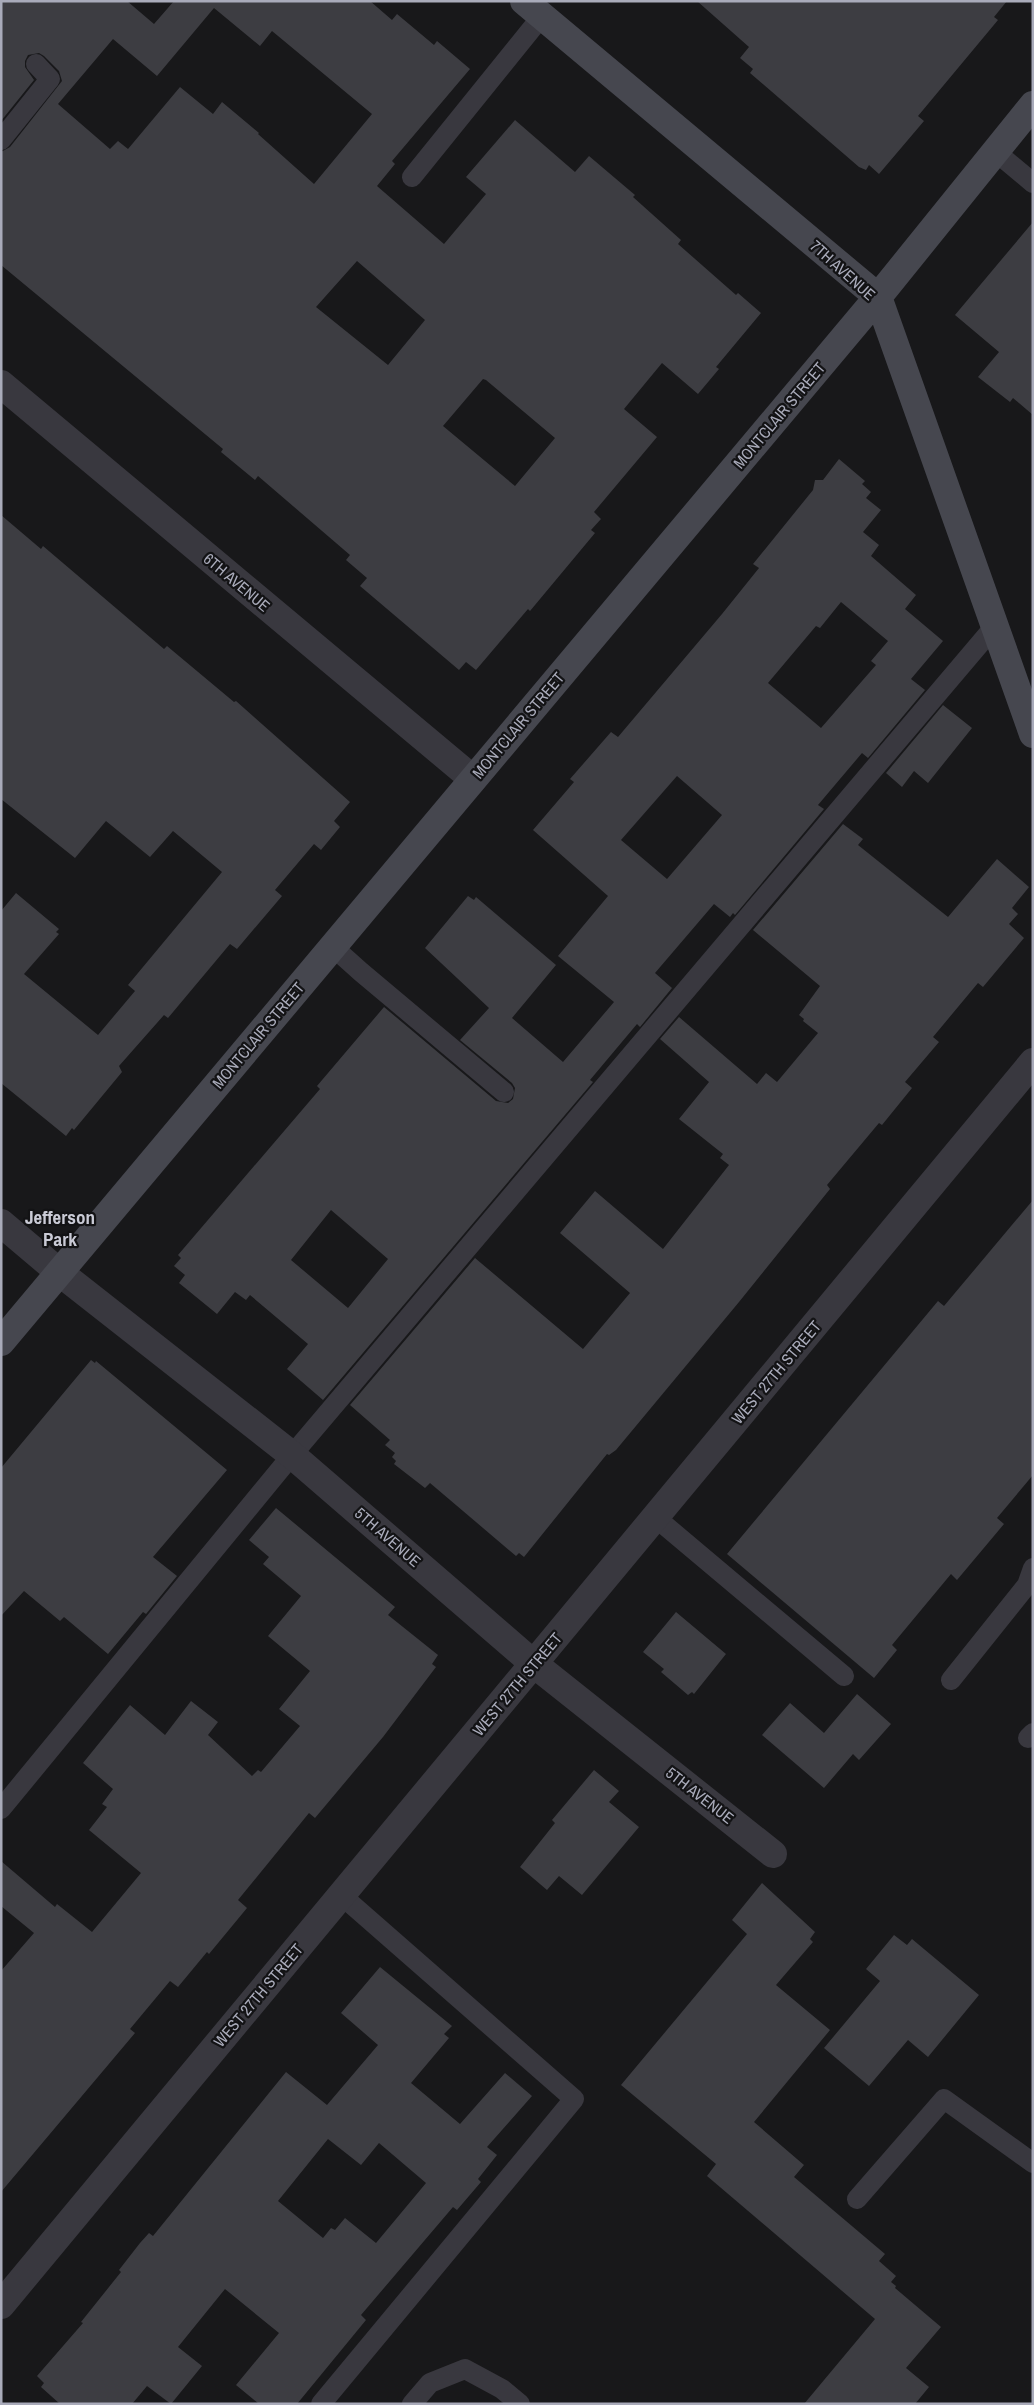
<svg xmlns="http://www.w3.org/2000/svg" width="1034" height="2405" font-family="'Archivo Narrow',sans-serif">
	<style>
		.building { fill: #3d3d42; fill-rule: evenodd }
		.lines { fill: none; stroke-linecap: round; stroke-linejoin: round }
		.lane { stroke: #39383f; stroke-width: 20 }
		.street { stroke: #39383f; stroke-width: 28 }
		.secondary { stroke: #46474f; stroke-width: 28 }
		.labels { text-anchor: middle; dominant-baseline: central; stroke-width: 4.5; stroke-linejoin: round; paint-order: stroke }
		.street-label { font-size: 16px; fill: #a9abba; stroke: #131315 }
		.quarter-label { font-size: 19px; font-weight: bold; fill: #cacbd6; stroke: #131315 }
	</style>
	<rect width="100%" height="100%" fill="#18181a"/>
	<path class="building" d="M1,1H127L154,24L174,1H370L392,20L397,14L434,45L437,41L470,69L392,161L395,164L377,186L444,244L486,194L466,177L515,120L575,172L589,156L635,195L633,197L681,240L678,244L736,295L738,293L761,313L716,367L719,369L698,394L662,363L624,409L657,437L594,512L601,519L591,530L595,533L530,611L528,609L476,670L466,662L459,670L360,586L367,578L346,560L350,555L258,476L255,480L221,452L223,449L1,265V152L10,147L62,81L59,71L44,56L39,53L28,55L25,61V67L34,80L1,121ZM214,8L260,46L272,31L372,114L314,184L258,134L259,133L222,102L213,114L180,87L128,149L118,141L110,149L58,104L113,39L157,76ZM357,261L425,320L388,365L316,307ZM483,379L486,380L555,438L515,486L443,426Z
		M697,1H1007L994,17L998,20L918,116L924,121L879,174L869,165L866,170L859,167L750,73L753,69L740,58L749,47Z
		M1033,222V415L1013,398L1010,402L978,377L999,352L955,315Z
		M839,459L865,481L862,484L871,492L866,498L881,510L863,532L879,545L871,556L916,595L905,609L943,641L911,679L925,690L868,758L862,753L818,805L824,809L735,915L733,913L730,917L714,904L655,973L672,988L640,1027L637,1024L590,1080L593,1082L323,1400L287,1369L308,1344L250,1295L246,1300L235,1292L217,1314L179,1283L185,1275L174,1266L181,1258L178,1255L320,1089L317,1086L384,1007L496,1101L508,1103L513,1099L515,1088L512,1083L460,1040L489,1008L425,948L468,896L474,900L476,897L556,965L512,1018L563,1062L614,1002L558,956L608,896L533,830L574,782L570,779L611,732L618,737L722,614L759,568L753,564L813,490L815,480H823ZM841,602L888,641L871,661L876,665L821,728L768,683L816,626L820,628ZM677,776L722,815L667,879L621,840ZM331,1210L388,1259L348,1308L291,1260Z
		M1,515L41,549L43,546L164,649L167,646L234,702L236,701L350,802L334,821L340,827L321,850L314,844L275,890L282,896L237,949L230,944L168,1018L164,1015L119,1066L122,1072L74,1130L72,1128L66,1136L1,1083V911L16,893L59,929L56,932L59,934L24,974L98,1035L135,991L128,985L222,872L173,831L150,857L106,821L75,858L1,799Z
		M943,705L972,728L928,783L914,771L902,787L886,773Z
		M843,824L863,839L858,845L948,917L997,859L1029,887L1012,908L1018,914L1009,924L1024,938L983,987L978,983L933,1037L939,1042L905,1082L912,1088L882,1125L879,1123L827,1185L830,1189L739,1302L616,1450L609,1455L607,1454L524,1557L519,1553L516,1556L430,1483L425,1488L394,1464L396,1461L392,1457L395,1453L385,1445L390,1440L350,1405L475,1258L583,1349L630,1293L560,1233L595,1191L663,1249L729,1165L720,1158L723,1154L679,1119L709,1082L660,1039L679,1017L757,1084L766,1073L777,1082L818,1033L803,1021L804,1019L799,1015L820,986L753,930Z
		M1033,1200V1475L997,1518L1004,1524L957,1580L951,1574L892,1645L897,1650L874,1678L727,1554L938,1301L944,1306Z
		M91,1360L95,1363L96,1361L227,1470L153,1557L177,1576L146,1614L143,1612L108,1654L64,1617L60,1621L24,1591L1,1616V1468Z
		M276,1508L395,1607L388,1615L438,1655L432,1664L436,1667L383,1737L331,1799L315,1818L309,1813L238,1900L247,1908L209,1954L207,1952L178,1987L170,1981L130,2029L135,2033L1,2192V1971L34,1933L1,1906V1861L55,1907L57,1904L92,1932L141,1873L89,1830L107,1807L102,1804L113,1789L83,1763L130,1705L165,1735L191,1701L218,1722L208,1735L252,1776L258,1770L261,1772L300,1726L279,1709L310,1671L268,1636L301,1596L263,1564L269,1557L249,1540Z
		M676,1612L726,1654L694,1694L692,1692L688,1695L661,1672L664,1669L643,1652Z
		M857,1694L891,1724L859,1760L853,1754L824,1788L762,1735L790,1703L824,1733Z
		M594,1770L619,1791L609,1802L639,1827L582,1895L559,1876L547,1890L520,1867L555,1823L552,1820Z
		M762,1883L815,1932L810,1939L813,1942L776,1985L830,2030L754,2122L804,2165L794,2177L885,2254L879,2261L896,2276L891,2282L896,2286L895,2288L941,2327L906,2368L929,2387L915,2404H804L875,2319L707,2176L716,2164L621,2085L747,1934L732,1920Z
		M894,1935L907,1945L912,1939L979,1995L928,2057L908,2040L869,2086L824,2048L880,1981L866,1969Z
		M380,1967L452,2026L444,2034L449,2038L411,2083L460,2124L505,2073L532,2096L487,2147L497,2155L478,2179L481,2182L457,2210L453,2207L361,2315L366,2320L297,2404H259L236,2385L279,2333L225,2289L178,2347L202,2366L171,2404L147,2386L132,2404H60L41,2387L44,2383L37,2376L83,2323L81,2322L121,2272L119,2270L140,2243L149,2233L153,2236L286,2072L327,2105L378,2045L341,2013ZM328,2139L361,2165L379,2143L426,2183L376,2243L345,2218L335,2230L331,2228L323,2238L278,2201Z"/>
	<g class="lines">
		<path class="lane" d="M1,140L50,79L36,64
			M996,152L1033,183
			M412,177L542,16
			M332,946L361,972L504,1092
			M655,1517L844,1676
			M951,1680L1027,1585L1033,1568
			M1028,1738L1033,1733
			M1,1809L292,1455L994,627
			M857,2199L944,2099L1033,2163
			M321,2404L574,2099L341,1895
			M412,2404L430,2383L465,2369L502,2389L520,2404"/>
		<path class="street" d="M1,384L473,779
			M1,1223L59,1272L292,1455L534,1664L773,1854
			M1,2305L1033,1062"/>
		<path class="secondary" d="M524,1L878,297L1033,734
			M1,1342L878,297L1033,105"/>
	</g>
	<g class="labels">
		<g class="street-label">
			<text transform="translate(843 270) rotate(42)">7TH AVENUE</text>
			<text transform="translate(779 415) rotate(-50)">MONTCLAIR STREET</text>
			<text transform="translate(237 582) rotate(40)">6TH AVENUE</text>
			<text transform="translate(518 725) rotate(-50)">MONTCLAIR STREET</text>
			<text transform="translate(258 1035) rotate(-50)">MONTCLAIR STREET</text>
			<text transform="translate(776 1372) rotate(-50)">WEST 27TH STREET</text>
			<text transform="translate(388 1537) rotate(41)">5TH AVENUE</text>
			<text transform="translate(517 1684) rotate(-50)">WEST 27TH STREET</text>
			<text transform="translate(700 1795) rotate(38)">5TH AVENUE</text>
			<text transform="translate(258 1995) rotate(-50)">WEST 27TH STREET</text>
		</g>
		<g class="quarter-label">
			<text x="60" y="1217">Jefferson<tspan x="60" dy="22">Park</tspan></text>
		</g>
	</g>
	<rect width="1034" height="2405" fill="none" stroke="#a9abba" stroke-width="5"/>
</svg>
